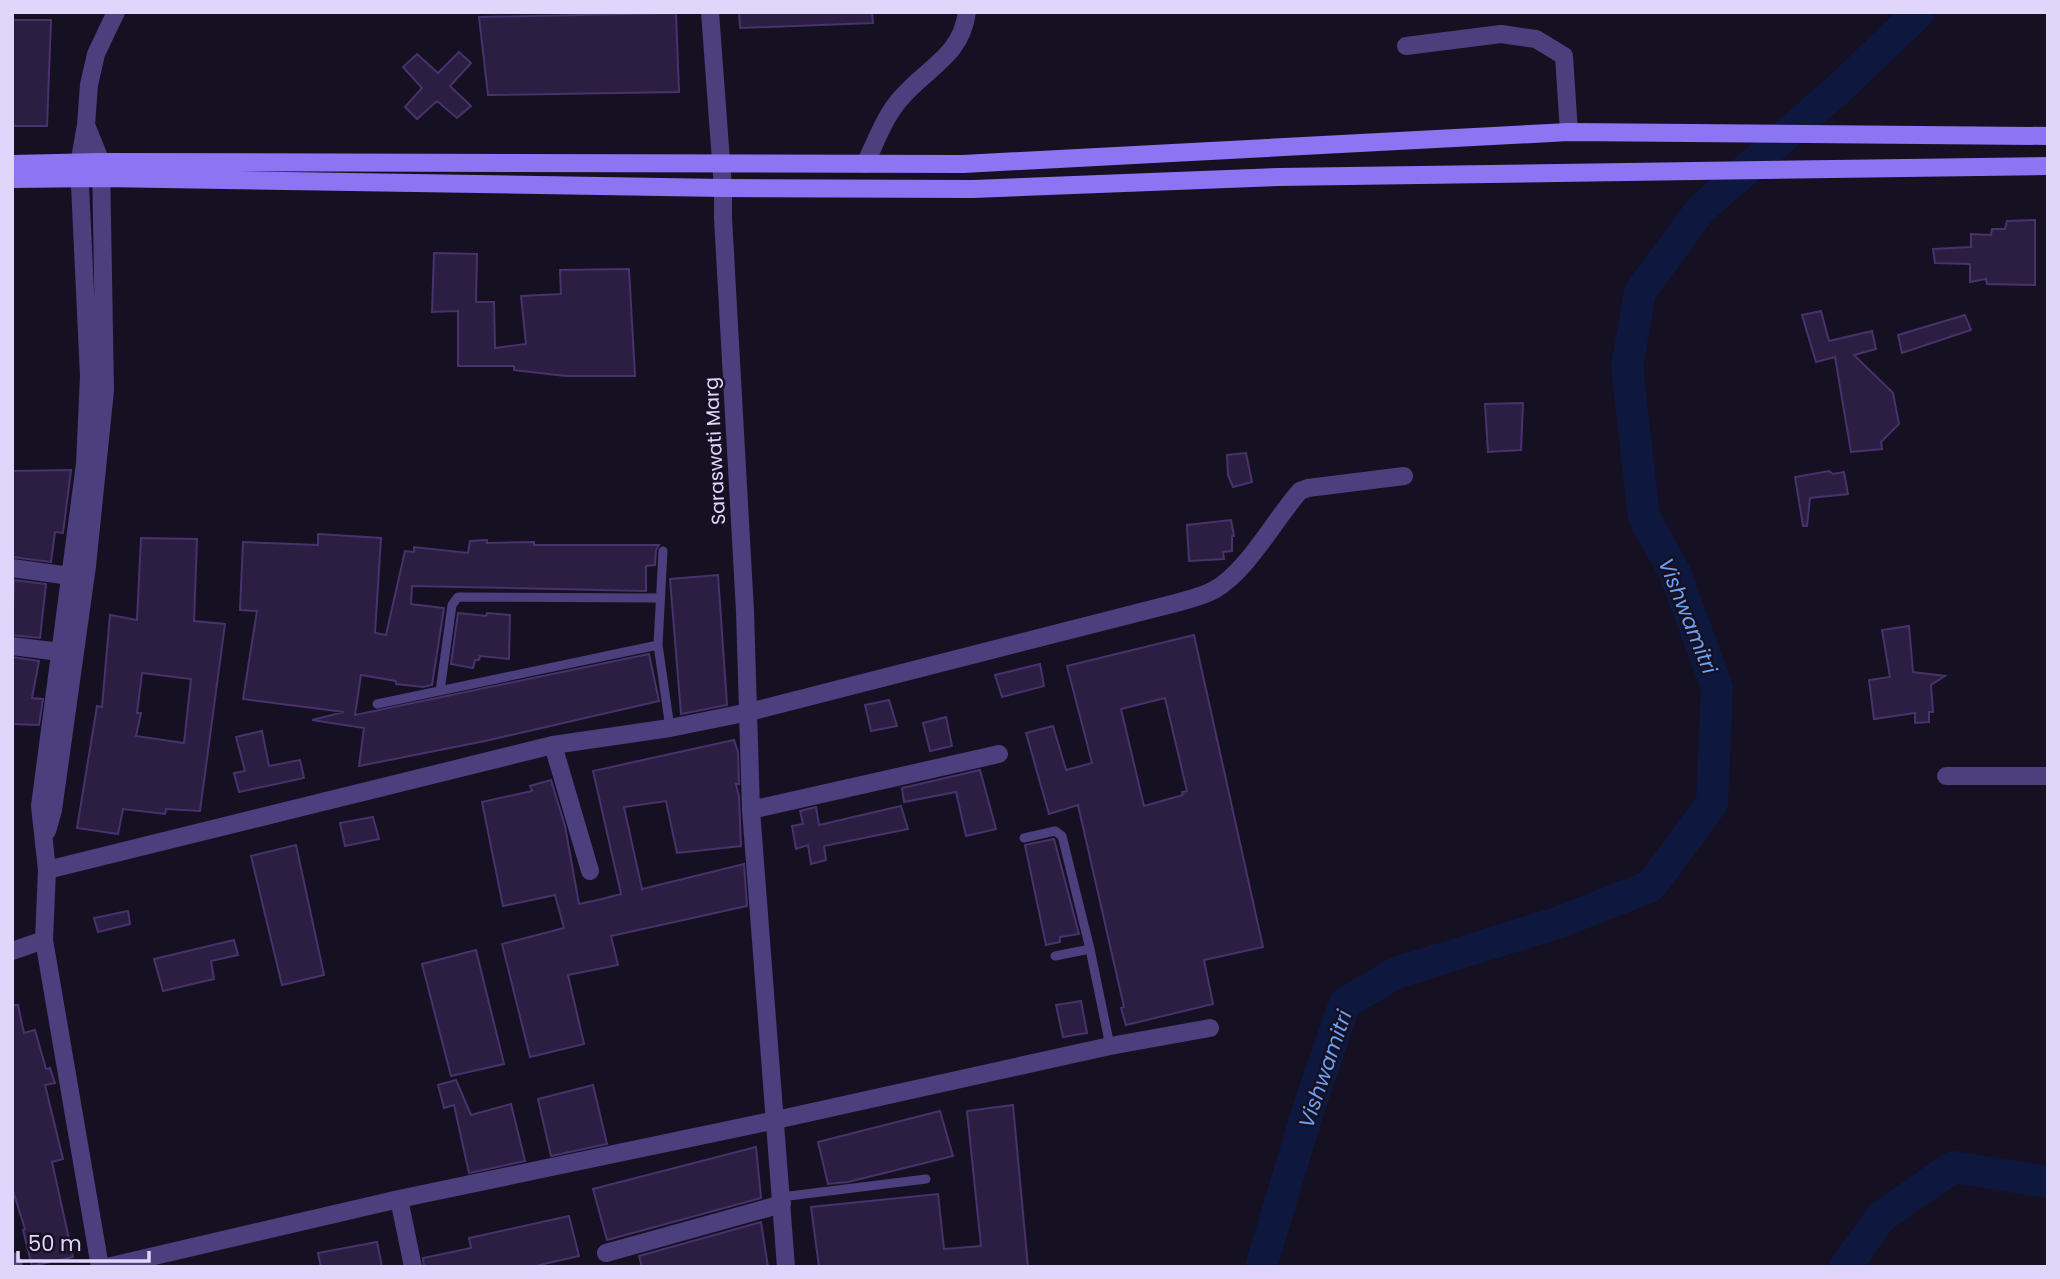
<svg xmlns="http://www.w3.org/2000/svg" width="2060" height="1279" font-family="Poppins,sans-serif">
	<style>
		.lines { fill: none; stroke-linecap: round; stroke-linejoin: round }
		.river { stroke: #0e183e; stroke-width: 32 }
		.building { fill: #2b1e42; stroke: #47326c; stroke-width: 2; fill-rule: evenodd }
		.service { stroke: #4c3f7e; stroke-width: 9 }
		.minor { stroke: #4c3f7e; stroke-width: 18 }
		.secondary { stroke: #8c75f3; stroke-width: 18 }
		.labels { text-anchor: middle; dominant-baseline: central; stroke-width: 5; stroke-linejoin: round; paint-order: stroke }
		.street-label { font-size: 19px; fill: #e0d6fc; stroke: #161023 }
		.water-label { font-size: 21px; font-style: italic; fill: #6d9ff3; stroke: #161023 }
	</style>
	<rect width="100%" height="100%" fill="#161023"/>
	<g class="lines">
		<path class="river" d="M1261,1267L1310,1104L1345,1003L1396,973L1560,922L1651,886L1712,803L1717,688L1675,573L1644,517L1627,366L1640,292L1701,209L1841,87L1919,12
			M1845,1267L1881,1217L1953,1167L2048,1182"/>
	</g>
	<path class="building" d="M739,12H872L873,23L740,28Z
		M676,13L679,92L488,95L479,17Z
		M12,20H51L47,126H12Z
		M459,52L471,63L450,86L471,106L457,118L437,101L417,119L405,107L422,88L403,67L417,54L438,73Z
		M2035,220V285L1987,284L1986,279L1970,282V264L1935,263L1933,249L1971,247V234L1991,235L1992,229H2005L2007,221Z
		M434,253L477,254L476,302H494L495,348L526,344L521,296L561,294L560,270L629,269L635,376H566L514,370V366H458V311L432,312Z
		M1821,311L1829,341L1872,331L1876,349L1854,355L1893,393L1899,424L1881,442L1882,449L1851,452L1835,357L1816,362L1802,315Z
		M1965,315L1971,330L1902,353L1898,335Z
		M1523,403L1521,450L1488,452L1485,404Z
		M1246,453L1252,482L1233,487L1228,475L1227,455Z
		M71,470L63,533L55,532L51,562L12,557V471Z
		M1829,471L1833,474L1844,472L1848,494L1810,498L1807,526H1803L1795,477Z
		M1231,520L1234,536H1232V551L1223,552L1224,559L1189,561L1187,525Z
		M318,534L381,538L375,633L386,635L405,551L414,552V547L468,553L470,541L487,540V543L534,542V545H659L656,550L655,565L646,566V591L412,586L411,604L444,608L432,685L423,687L396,684V681L361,675L355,715L649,654L659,701L485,741L359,766L364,728L312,720L344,712L243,699L257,611L240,610L243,542L318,545Z
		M141,538L197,539L194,621L225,624L200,811L166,809L165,814L123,809L118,834L77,828L97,706L102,707L110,615L137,620ZM142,673L191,679L184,743L136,736L141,713H137Z
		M718,575L727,705L681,714L670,579Z
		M14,580L46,584L40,638L12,635Z
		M458,613L486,616L487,613L510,615L509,659L480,656L479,660H475L473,668L451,664Z
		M1909,626L1913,672L1945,676L1931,685L1933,712H1929V722L1915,723V713L1874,719L1869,680L1890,677L1882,630Z
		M1194,635L1263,947L1204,960L1213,1004L1126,1025L1121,1008L1124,1007L1078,805L1049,814L1026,733L1053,726L1066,770L1092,763L1067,666ZM1165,698L1187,791L1182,792L1183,795L1144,806L1121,709Z
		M12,657L39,661L32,698L43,699L39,725L12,724Z
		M1040,664L1044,686L1002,697L995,675Z
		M889,700L897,726L871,731L865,705Z
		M946,717L952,746L930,751L923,723Z
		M262,731L269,766L300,760L304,778L239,792L234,773L245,771L236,737Z
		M734,740L738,752L739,784H736L739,797L741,846L677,853L666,801L624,807L642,889L744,864L747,906L611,936L618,965L568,975L584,1044L530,1057L502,944L564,928L555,895L503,906L482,802L532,791L530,786L551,780L565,826L579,904L602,899L621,894L593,771Z
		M980,770L996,829L966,836L956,792L904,802L902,788Z
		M901,806L908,829L824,846L826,860L811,864L808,845L796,849L792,826L803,824L800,811L816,807L819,825Z
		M373,817L379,839L345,846L340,823Z
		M1054,839L1079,934L1060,937V942L1046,945L1025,845Z
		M296,845L324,975L282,985L251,856Z
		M128,911L130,924L98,932L94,918Z
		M234,940L238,955L211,961L214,979L163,991L154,959Z
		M476,950L504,1064L451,1076L422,964Z
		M1081,1001L1087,1033L1063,1037L1056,1005Z
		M12,1005H18L24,1033L35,1030L46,1069L50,1068L55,1083L45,1085L63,1159L52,1162L73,1257L32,1266L23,1230L25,1229L12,1188Z
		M456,1080L471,1115L511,1104L525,1161L469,1173L454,1105L444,1108L438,1085Z
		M593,1085L607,1144L551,1156L538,1099Z
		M1013,1105L1028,1267H819L811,1207L938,1194L944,1249L981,1246L967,1111Z
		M940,1111L953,1156L848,1182L828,1184L818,1142Z
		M756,1147L761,1198L607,1240L593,1189Z
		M569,1216L579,1256L531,1267H424L423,1258L471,1248L469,1238Z
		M761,1222L768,1267H642L639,1256Z
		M377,1242L382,1267H321L318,1253Z"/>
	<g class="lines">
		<path class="service" d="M663,551L658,645L670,728
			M440,691L452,605L458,597L659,598
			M377,704L658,645
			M1024,838L1055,831L1062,836L1090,949L1110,1046
			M1055,956L1090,949
			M781,1197L926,1179"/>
		<path class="minor" d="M710,12L723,188V218L745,611L751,810L786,1267
			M1406,46L1501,34L1536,39L1564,56L1569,132
			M865,164C876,142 885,115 902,97C929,66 961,56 967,12
			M12,568L70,576
			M12,646L60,652
			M553,745L590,871
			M1946,776H2048
			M751,810L999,754
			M47,831L53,810L87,566L105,390L101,162L86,125
			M47,870L553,745L670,728L749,712L1172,604C1186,600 1201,597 1214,590C1246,573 1275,519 1300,491L1308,488L1404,476
			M12,951L44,940
			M399,1199L413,1267
			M606,1253L782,1204
			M12,1261L14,1267
			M100,1267L44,940L47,870L40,806L85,464L89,376L79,164L86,125L89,85L96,54L116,12
			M107,1267L399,1199L776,1120L1110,1046L1210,1028"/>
		<path class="secondary" d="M12,164L101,162L963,164L1569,132L2048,136
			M12,179L102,178L723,188L973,189L1278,177L2048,166"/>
	</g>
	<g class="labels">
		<g class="street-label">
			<text transform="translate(715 451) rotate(-93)">Saraswati Marg</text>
		</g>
		<g class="water-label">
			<text transform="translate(1688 616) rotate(68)">Vishwamitri</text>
			<text transform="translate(1325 1069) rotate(-71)">Vishwamitri</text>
		</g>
	</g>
	<rect width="2060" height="1279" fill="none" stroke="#e0d6fc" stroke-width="28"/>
	<path d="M18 1251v10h131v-10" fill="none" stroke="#e0d6fc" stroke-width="3.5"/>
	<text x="28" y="1251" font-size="21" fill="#e0d6fc" stroke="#161023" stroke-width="5" paint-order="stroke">50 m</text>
</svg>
